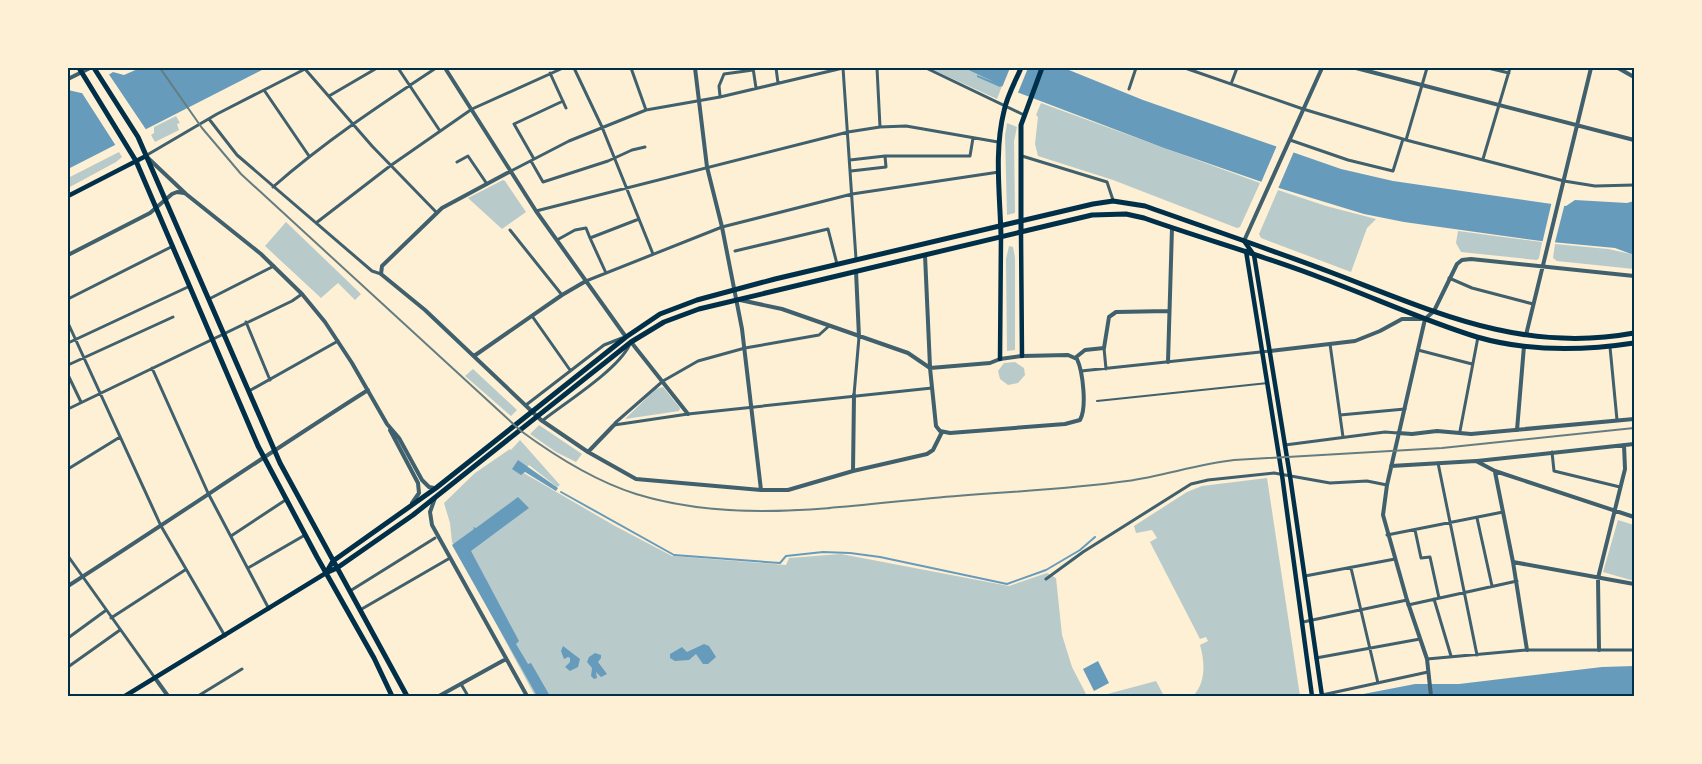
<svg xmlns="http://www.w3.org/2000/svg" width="1702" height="764" font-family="Manrope,sans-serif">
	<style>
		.green { fill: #b9caca }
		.water { fill: #669bbc }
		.pier { fill: #fdf0d5 }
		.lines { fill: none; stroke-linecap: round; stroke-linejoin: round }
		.stream { stroke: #669bbc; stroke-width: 2 }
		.pedestrian { stroke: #3f606c; stroke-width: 2 }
		.minor { stroke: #3f606c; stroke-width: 3 }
		.tertiary { stroke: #3f606c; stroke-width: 4 }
		.secondary { stroke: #003049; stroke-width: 4.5 }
		.primary { stroke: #003049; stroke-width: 4.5 }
		.trunk { stroke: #003049; stroke-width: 5 }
		.rail { stroke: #657d81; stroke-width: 2 }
		.neatline { fill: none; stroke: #003049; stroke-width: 2 }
	</style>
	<rect width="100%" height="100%" fill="#fdf0d5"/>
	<path class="green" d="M929,68H964L1002,86L997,99Z
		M1041,103L1260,183L1240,227L1237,228L1113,180L1038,156L1035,144L1038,117L1036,115Z
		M176,116L180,123L177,124L179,130L155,142L151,135L154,133V127Z
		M1007,123L1017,127L1014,141L1015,213L1007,215L1005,136Z
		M119,152L122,157L116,162L68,188V178Z
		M503,180L505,181L526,212L502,229L468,198Z
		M1278,190L1326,206L1376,219L1367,228L1351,272L1261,238L1259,234Z
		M286,222L361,294L355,300L338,283L321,298L265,246Z
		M1458,231L1542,242L1539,258L1537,260L1461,252L1456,243Z
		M1555,244L1608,249L1631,254L1634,256V269L1557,261L1553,258Z
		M1009,246L1013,247L1015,258V350L1007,351L1006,259Z
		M1015,362L1024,368L1025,375L1018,383L1008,385L1000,379L998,371L1004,363Z
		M473,369L517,410L511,416L465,376Z
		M663,387L680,408L679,411L625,419L656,389Z
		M539,425L582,454L576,462L556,452L530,434Z
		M520,440L560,485L557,487L529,465L522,472L615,526L672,556L786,565L789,558L841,554L1009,586L1047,573L1056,578L1062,635L1072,667L1087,696H535L452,542L450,523L444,503L475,473L510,449L511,450Z
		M1267,478L1300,696H1193C1206,683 1205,662 1200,645L1208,641L1206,637L1200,639L1150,542L1157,538L1152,530L1136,533L1134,526L1187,492L1202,486Z
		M1618,520L1634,525V581L1603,572Z
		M1156,681L1164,696H1100Z"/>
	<path class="water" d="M140,68H266L68,169V90L81,93L113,72L124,75Z
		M964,68H1064L1143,100L1341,169L1393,181L1566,206L1575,200L1627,203L1634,201V255L1615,248L1541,241L1404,222L1364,214L1279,188L1164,148L1001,86L1000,87L977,77V75L994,82Z
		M518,460L558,488L556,491L525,472L521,475L512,469Z
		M518,497L529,508L471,551L519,641L516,644L528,664L531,663L550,696H537L452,545L474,529L473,527L476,528Z
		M704,644L709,646L716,657L708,664H703L696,654L689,660L675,661L670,658V654L682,647L687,652Z
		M563,646L580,659L578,667L570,671L565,667L570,662V658L568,657L564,659L561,651Z
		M595,653L601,655V658L598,662L607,674L601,677L596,672L597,678L594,679L591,676L592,668L587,662L589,657Z
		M1098,661L1109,683L1094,691L1083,669Z
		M1634,666V696H1353L1415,684H1459L1602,667Z"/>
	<path class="pier" d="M1010,68H1028L1017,95L1001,90Z
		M108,73L147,131L116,146L82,93L75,90H80Z
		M1278,143L1295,149L1277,191L1260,185Z
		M1552,201L1565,203L1554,246L1542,244Z"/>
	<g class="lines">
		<path class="stream" d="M561,492L674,555L780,563L786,556L823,552L850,553L880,557L1007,584L1046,570L1080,550L1095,537"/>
		<path class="pedestrian" d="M1097,401L1268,383"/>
		<path class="minor" d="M398,68L440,131
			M574,68L602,127L653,254
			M631,68L646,110
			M753,68L756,88
			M776,68L778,83
			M843,68L856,259
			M877,68L880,127
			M926,68L1024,115
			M1185,68L1303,109L1406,140L1564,181L1595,186L1634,185
			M1488,68L1509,73
			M305,69L372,146L437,213
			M550,73L566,108
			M1231,84L1237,68
			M1129,89L1136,68
			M264,90L309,156
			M329,96L377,68
			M720,96L719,86L724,74L753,70
			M209,119L237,155L372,271L381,274
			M1290,140L1348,160L1393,171L1403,139
			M1406,140L1427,68
			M147,155L217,114L305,69
			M1022,156L1107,182L1113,200
			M534,159L514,124L563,101
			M1483,159L1510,68
			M850,160L885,156H970L973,138
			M531,161L543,182L608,161L632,150L645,147
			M457,162L468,156L487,184
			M511,171L569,141L646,110L720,97L843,68
			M851,171L886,167L885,156
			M273,187C324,142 380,105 436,68
			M536,211L848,132L880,127L906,126L998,142
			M316,223L390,166L472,109L563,68
			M510,230L562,295
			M590,238L606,273
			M557,240L575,230L586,228L590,238L639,219
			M735,251L828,229L837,264
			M1449,278L1472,288L1533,304
			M586,281L722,227L852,194L999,172
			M68,299L173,246
			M209,299L274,266
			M532,316L570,370
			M246,322L270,380
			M68,323L161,526L225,636
			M68,343L190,286
			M1330,344L1343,437
			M1610,347L1617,420
			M1104,348L1106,369
			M1418,350L1472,364
			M68,365L173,317
			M152,368L208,493L269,609
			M1081,371L1270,351
			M68,375L81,402
			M249,391L338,341
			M854,395L859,337
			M526,405L604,345L622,338
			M68,409L292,301L302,294
			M1340,415L1405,409
			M542,421C566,402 616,371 629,346
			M615,423L663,381L698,361L745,348L819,335L829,326
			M614,425L688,414L932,388
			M1460,431L1478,337
			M1285,445L1385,432L1398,433
			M1552,452L1554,471L1620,487
			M1438,463L1477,655
			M68,469L120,437
			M1477,518L1492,586
			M1415,530L1421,558L1430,557L1439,598
			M1387,535L1503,512
			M231,536L287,499
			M68,556L155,678
			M248,568L305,535
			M1351,568L1378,683
			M1305,576L1395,559
			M1046,579L1083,552L1191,484L1208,480L1274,473L1330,483L1367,481L1387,485
			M350,591L435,538
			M1434,599L1451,656
			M1408,605L1517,581
			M360,610L450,558
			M111,618L185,570
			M1303,622L1407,600
			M68,638L105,611
			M1316,658L1420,639
			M1427,659L1527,650H1634
			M68,667L120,630
			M461,684L468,696
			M1322,695L1428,672
			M198,696L242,669"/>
		<path class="tertiary" d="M445,68L536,211L626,337
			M695,68L707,167L722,227L742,329L761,490
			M1356,68L1634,140
			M1618,68L1634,77
			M68,79L90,68
			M148,158L186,194L261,254L302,294L325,322L352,363L387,424L399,438L422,480L429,487L434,488
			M511,171L442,208L382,266L381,274L425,310L541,420L588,452L636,479L761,490H788L853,471L927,454L933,450L942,432
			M1244,241L1322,68
			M68,255L150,213L172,194L177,192L184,193
			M925,255L930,367
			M856,271L859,337
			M740,300L782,309L908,353L930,368
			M1526,335L1591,68
			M631,342L688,414
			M1270,351L1355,341L1380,331L1402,319H1421
			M474,356L562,295L586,281
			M1022,356L1068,355L1077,359C1083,372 1087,408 1080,420L1065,424L950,433L940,431L936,426L930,368L990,363L1000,359Z
			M1075,358L1085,350L1104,348L1109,317L1116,312L1168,311
			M1168,362L1172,228
			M390,430L418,483L419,493L412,503
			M1517,430L1524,346
			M1398,433L1412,434L1437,431L1471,434L1634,419
			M588,452L614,425
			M1477,461L1634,444
			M1391,466L1476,461L1495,471L1634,517
			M853,471L854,395
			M1495,472L1513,562L1527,650
			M435,498L430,512L432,525L527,696
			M1513,562L1634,584
			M68,586C168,522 267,454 368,390
			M1599,650L1598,578L1625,469L1624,445
			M155,678L168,696
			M439,696L506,659
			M1431,696L1427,659L1407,600L1383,515L1387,485L1425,319L1434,311L1457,264L1462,260L1471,259L1634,276"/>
		<path class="secondary" d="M68,196L146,156"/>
		<path class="primary" d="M1021,232L1022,356
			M1244,241L1254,255L1290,476L1322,696
			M1246,251L1282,475L1312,696
			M1000,359L1001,236
			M125,696L326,573"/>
		<path class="trunk" d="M79,68L136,161L258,446L317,557L374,658L392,696
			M94,68L138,137L280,463L407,696
			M1021,232V125L1042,68
			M1001,236C1000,195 994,151 1004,111C1007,96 1015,82 1021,68
			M328,572L337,568L413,515L631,342L664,322L699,309L1092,215L1126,214L1144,218C1203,239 1265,256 1324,279C1375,298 1425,321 1477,337C1529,352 1582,351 1634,343
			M326,573L333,561L436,488L626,337L660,314L697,300L775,279L1093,204L1113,201L1145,206C1207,228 1269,249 1330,272C1433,311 1521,354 1634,333"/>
		<path class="rail" d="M160,68L202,128L241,174L521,431C555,456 595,481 636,494C733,524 835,507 933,498C998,492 1063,490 1127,481C1163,476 1198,464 1234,460L1442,448L1634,428"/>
	</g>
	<rect width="1702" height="764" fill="none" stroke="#fdf0d5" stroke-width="138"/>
	<rect x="69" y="69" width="1564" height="626" class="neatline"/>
</svg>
